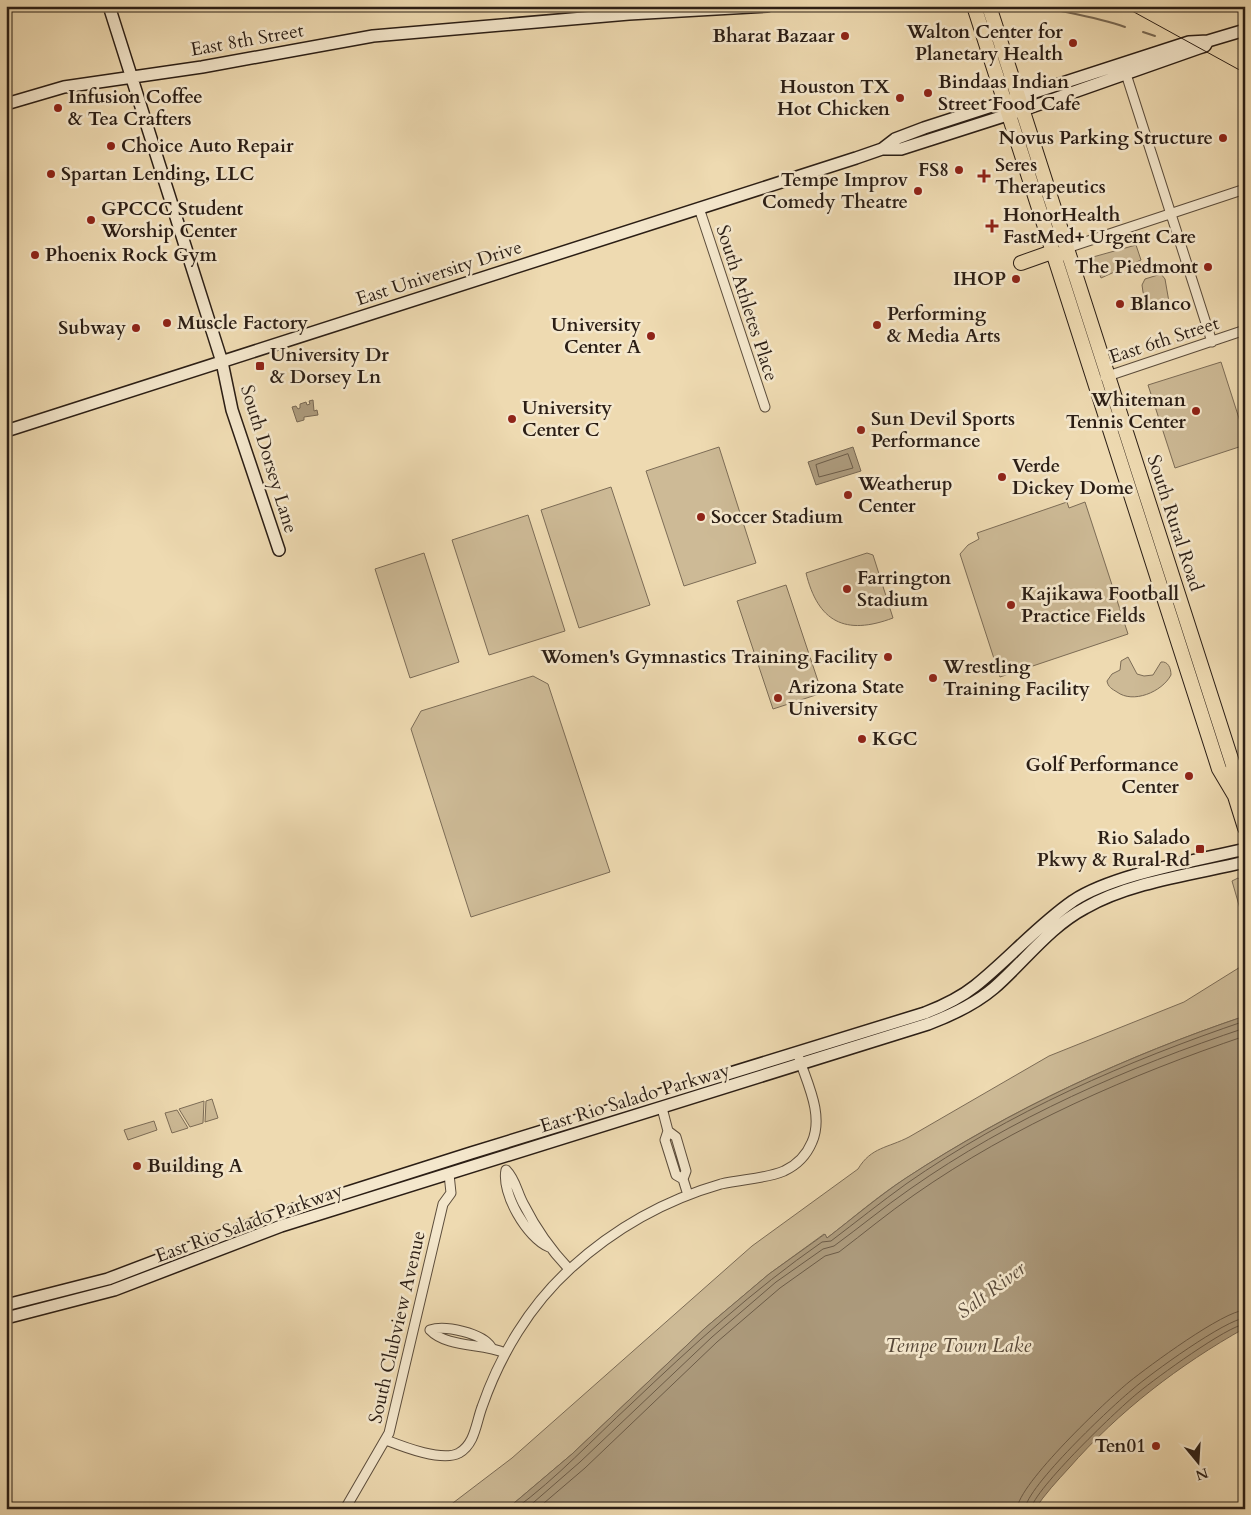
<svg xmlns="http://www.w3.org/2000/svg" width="1251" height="1515" font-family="Cardo,serif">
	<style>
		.green { fill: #cdba96; stroke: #7c6c56 }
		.water { fill: #ac9a7c; stroke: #786853 }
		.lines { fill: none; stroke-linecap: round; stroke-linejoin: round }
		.shore { stroke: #6c5c48; stroke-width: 1 }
		.stream { stroke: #786853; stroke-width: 2 }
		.street-casing { stroke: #5c4d3c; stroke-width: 11 }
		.secondary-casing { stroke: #2b1e15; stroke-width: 14 }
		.primary-casing { stroke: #2b1e15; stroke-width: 16 }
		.street { stroke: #f4e7cc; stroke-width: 9 }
		.secondary { stroke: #f4e7cc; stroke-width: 11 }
		.primary { stroke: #eedab1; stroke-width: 14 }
		.tram { stroke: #2b1e15; stroke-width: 1 }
		.poi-dot { fill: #8f2418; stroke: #f4e7cc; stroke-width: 2 }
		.labels { text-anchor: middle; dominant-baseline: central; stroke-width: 5; stroke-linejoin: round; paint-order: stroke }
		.poi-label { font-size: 19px; font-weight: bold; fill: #2b1e15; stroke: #f4e7cc; text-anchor: start }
		.street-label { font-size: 19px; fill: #2b1e15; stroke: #f4e7cc }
		.water-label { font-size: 20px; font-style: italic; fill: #584939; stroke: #f4e7cc }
	</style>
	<rect width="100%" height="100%" fill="#eedab1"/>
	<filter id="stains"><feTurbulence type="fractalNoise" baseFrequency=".004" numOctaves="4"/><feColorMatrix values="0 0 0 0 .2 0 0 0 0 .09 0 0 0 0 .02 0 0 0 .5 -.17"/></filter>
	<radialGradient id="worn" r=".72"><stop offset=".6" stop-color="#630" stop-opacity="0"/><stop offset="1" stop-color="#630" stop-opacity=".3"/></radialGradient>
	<path class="green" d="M1136,245L1141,260L1101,278L1093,257Z
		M1161,274L1165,279L1169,302L1158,309L1149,311L1143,292L1142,285L1145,279Z
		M1221,362L1245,437V445L1175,468L1148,385Z
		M719,447L756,563L684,586L646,471Z
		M611,487L650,605L579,628L541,510Z
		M1067,502L1069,508L1085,502L1128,634L1000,677L960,554L968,545L979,539L977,533Z
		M528,515L565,631L489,655L452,540Z
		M424,553L459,662L410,678L375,569Z
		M867,553L873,555L893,618C845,636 818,622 806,573Z
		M786,585L822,693L773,709L737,601Z
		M1128,657L1137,674L1144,676L1153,675L1161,662C1168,661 1171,668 1171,675C1162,692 1133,704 1117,692C1112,689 1108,687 1107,681L1112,674L1120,670L1121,661Z
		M533,676L548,684L610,872L471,917L411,729L421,711Z
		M1238,878L1245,883V926L1232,881Z
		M1245,964V1016C1126,1056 1011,1109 906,1178C878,1196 853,1218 827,1238L824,1234L769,1274L705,1328L572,1454L507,1509H445L512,1458L752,1246L858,1169C871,1147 888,1148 909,1137L1049,1056L1184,1002Z
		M212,1099L218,1118L205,1122L206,1101Z
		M204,1101L203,1123L190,1127L179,1109Z
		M177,1110L188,1128L172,1133L165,1113Z
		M154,1121L157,1130L128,1140L124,1130Z"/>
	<path class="water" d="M313,400L314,411L317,410L318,415L304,417V420L297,422L292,407L296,406L298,409L300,408V404L306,402L307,405L310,404L309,401Z
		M853,447L861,471L816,485L808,462Z
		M1245,1016V1328C1179,1365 1119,1411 1069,1468C1057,1481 1045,1494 1035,1509H507L572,1454L705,1328L769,1274L825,1234L827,1238C853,1218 879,1196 906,1178C1012,1109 1126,1056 1245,1016Z"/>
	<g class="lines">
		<path class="shore" d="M848,454L853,468L819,477L816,465Z
			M515,1509C557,1478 593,1439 631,1404C692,1346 753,1290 822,1242L831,1241C856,1222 881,1202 906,1184C1009,1112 1127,1061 1245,1021
			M526,1509L580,1462L712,1337L776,1282L823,1249L834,1246C860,1227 884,1207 910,1189C1011,1118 1128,1067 1245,1028
			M537,1509L585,1468L717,1342L780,1288L825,1256L839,1252C864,1233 888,1213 914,1195C1014,1125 1130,1075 1245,1036
			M1017,1509C1018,1484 1107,1400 1129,1382C1149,1366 1223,1311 1245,1310
			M1025,1509C1026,1487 1113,1405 1133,1389C1150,1374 1226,1319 1245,1318
			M1031,1509C1033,1490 1121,1406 1139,1392C1156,1378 1227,1326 1245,1324"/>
		<path class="stream" d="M1038,6C1067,13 1097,17 1125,27
			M1143,32L1155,36"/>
		<defs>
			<path id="street" d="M1126,74L1212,342
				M699,208L765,407
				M1067,248L1245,189
				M1105,377L1245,330
				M662,1108L668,1131
				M683,1179L676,1175L665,1140L668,1131L676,1137L686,1171L683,1179L688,1195
				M549,1247C527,1238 501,1193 506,1170C516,1180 517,1193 524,1205C536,1229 551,1250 569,1269
				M491,1347C482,1333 445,1325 430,1330C447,1348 483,1343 505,1353
				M386,1440C404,1447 442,1462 459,1453C475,1444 476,1423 482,1407C500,1355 530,1305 571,1268C614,1229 665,1200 721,1184C742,1179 765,1179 784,1171C797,1165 807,1154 812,1142C824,1115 807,1083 799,1058
				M345,1509L389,1433L443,1204L451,1193L449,1174"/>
			<path id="secondary" d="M109,6L222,362L232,410L279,550
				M6,104L64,87L202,67L373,36L629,14L767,6
				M882,149H901L1023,110L1199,48L1205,46L1208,41
				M6,431L856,158L882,149L895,139L924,128L1189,42L1208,41L1245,30
				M6,1305L108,1279L276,1215L471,1153L925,1013C943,1006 960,998 975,986C1009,959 1037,926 1073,901C1114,874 1196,861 1245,849
				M6,1318L114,1290L281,1226L928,1024C952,1015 974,1005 994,988C1024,962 1049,927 1085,908C1130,882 1194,874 1245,862"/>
			<path id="primary" d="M974,6L1219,769L1235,796L1245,828
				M989,6L1233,765L1235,793
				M1021,263L1052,252L1059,255"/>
		</defs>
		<use href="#street" class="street-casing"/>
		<use href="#secondary" class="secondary-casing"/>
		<use href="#primary" class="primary-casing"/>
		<use href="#street" class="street"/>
		<use href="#secondary" class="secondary"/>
		<use href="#primary" class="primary"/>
		<path class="tram" d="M1123,6L1245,73"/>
	</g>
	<g class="poi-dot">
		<circle cx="845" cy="36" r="5"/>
		<circle cx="1073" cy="43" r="5"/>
		<circle cx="928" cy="93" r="5"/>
		<circle cx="900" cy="98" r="5"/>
		<circle cx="58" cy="108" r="5"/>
		<circle cx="1223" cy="138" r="5"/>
		<circle cx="111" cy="146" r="5"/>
		<circle cx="959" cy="170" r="5"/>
		<circle cx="51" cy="174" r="5"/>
		<path d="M981.5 168.5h5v5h5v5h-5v5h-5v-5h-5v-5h5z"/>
		<circle cx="918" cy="191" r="5"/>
		<circle cx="91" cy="220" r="5"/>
		<path d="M989.5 218.5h5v5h5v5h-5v5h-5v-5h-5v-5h5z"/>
		<circle cx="35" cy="255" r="5"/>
		<circle cx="1208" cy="267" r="5"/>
		<circle cx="1016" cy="279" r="5"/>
		<circle cx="1120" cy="304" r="5"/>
		<circle cx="167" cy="323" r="5"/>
		<circle cx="877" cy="325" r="5"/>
		<circle cx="136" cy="328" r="5"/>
		<circle cx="651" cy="336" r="5"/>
		<rect x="255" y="361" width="10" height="10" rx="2.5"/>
		<circle cx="1196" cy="411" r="5"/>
		<circle cx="512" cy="419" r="5"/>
		<circle cx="861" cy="430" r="5"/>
		<circle cx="1002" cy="477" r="5"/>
		<circle cx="848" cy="495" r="5"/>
		<circle cx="701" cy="517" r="5"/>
		<circle cx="847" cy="589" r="5"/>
		<circle cx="1011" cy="605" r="5"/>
		<circle cx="888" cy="657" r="5"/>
		<circle cx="933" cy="678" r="5"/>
		<circle cx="778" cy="698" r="5"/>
		<circle cx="862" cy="739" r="5"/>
		<circle cx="1189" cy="776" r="5"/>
		<rect x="1195" y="844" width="10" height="10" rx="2.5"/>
		<circle cx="137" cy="1166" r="5"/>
		<circle cx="1156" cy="1446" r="5"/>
	</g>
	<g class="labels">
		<g class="poi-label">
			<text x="1063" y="32" text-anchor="end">Walton Center for<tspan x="1063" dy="22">Planetary Health</tspan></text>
			<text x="835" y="36" text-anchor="end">Bharat Bazaar</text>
			<text x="938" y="82">Bindaas Indian<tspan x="938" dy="22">Street Food Cafe</tspan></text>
			<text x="890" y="87" text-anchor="end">Houston TX<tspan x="890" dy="22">Hot Chicken</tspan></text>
			<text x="68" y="97">Infusion Coffee<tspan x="68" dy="22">&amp; Tea Crafters</tspan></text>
			<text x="1213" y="138" text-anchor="end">Novus Parking Structure</text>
			<text x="121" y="146">Choice Auto Repair</text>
			<text x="995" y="165">Seres<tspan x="995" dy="22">Therapeutics</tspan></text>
			<text x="949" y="170" text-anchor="end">FS8</text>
			<text x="61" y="174">Spartan Lending, LLC</text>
			<text x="908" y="180" text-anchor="end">Tempe Improv<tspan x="908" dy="22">Comedy Theatre</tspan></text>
			<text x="101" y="209">GPCCC Student<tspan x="101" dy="22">Worship Center</tspan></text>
			<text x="1003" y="215">HonorHealth<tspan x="1003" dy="22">FastMed+ Urgent Care</tspan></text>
			<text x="45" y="255">Phoenix Rock Gym</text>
			<text x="1198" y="267" text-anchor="end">The Piedmont</text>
			<text x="1006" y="279" text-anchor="end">IHOP</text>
			<text x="1130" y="304">Blanco</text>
			<text x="887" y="314">Performing<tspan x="887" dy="22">&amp; Media Arts</tspan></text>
			<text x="177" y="323">Muscle Factory</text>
			<text x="641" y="325" text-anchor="end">University<tspan x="641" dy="22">Center A</tspan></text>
			<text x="126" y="328" text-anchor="end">Subway</text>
			<text x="270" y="355">University Dr<tspan x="270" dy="22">&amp; Dorsey Ln</tspan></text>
			<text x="1186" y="400" text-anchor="end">Whiteman<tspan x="1186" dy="22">Tennis Center</tspan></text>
			<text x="522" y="408">University<tspan x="522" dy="22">Center C</tspan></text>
			<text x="871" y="419">Sun Devil Sports<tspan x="871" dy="22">Performance</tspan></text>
			<text x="1012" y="466">Verde<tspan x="1012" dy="22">Dickey Dome</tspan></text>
			<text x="858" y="484">Weatherup<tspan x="858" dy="22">Center</tspan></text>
			<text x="711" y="517">Soccer Stadium</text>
			<text x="857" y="578">Farrington<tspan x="857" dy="22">Stadium</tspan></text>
			<text x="1021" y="594">Kajikawa Football<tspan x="1021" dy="22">Practice Fields</tspan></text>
			<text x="878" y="657" text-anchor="end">Women's Gymnastics Training Facility</text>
			<text x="943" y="667">Wrestling<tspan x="943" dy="22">Training Facility</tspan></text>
			<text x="788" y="687">Arizona State<tspan x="788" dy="22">University</tspan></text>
			<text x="872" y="739">KGC</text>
			<text x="1179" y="765" text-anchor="end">Golf Performance<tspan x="1179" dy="22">Center</tspan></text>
			<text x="1190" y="838" text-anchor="end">Rio Salado<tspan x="1190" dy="22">Pkwy &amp; Rural Rd</tspan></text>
			<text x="147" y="1166">Building A</text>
			<text x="1146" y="1446" text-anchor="end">Ten01</text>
		</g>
		<g class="street-label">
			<text transform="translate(247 40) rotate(-10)">East 8th Street</text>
			<text transform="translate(439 273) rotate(-18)">East University Drive</text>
			<text transform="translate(747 303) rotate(72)">South Athletes Place</text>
			<text transform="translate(1164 340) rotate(-18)">East 6th Street</text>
			<text transform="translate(269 459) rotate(73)">South Dorsey Lane</text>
			<text transform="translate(1175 523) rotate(72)">South Rural Road</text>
			<text transform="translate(635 1098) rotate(-17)">East Rio Salado Parkway</text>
			<text transform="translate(249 1223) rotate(-20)">East Rio Salado Parkway</text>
			<text transform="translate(397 1327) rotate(-77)">South Clubview Avenue</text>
		</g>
		<g class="water-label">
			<text transform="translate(991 1290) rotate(-37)">Salt River</text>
			<text x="958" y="1345">Tempe Town Lake</text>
		</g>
	</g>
	<rect width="1251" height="1515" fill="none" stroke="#eedab1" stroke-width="25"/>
	<rect x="8" y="8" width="1236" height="1500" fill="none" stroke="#2b1e15" stroke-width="2.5"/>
	<rect x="12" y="12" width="1226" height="1490" fill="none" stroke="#2b1e15"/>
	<g transform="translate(1198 1462) rotate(162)" stroke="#f4e7cc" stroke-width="4" paint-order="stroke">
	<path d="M0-4L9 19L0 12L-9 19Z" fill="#2b1e15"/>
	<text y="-8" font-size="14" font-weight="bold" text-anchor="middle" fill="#2b1e15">N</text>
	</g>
	<rect width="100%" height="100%" filter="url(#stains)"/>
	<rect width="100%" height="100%" fill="url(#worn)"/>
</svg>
